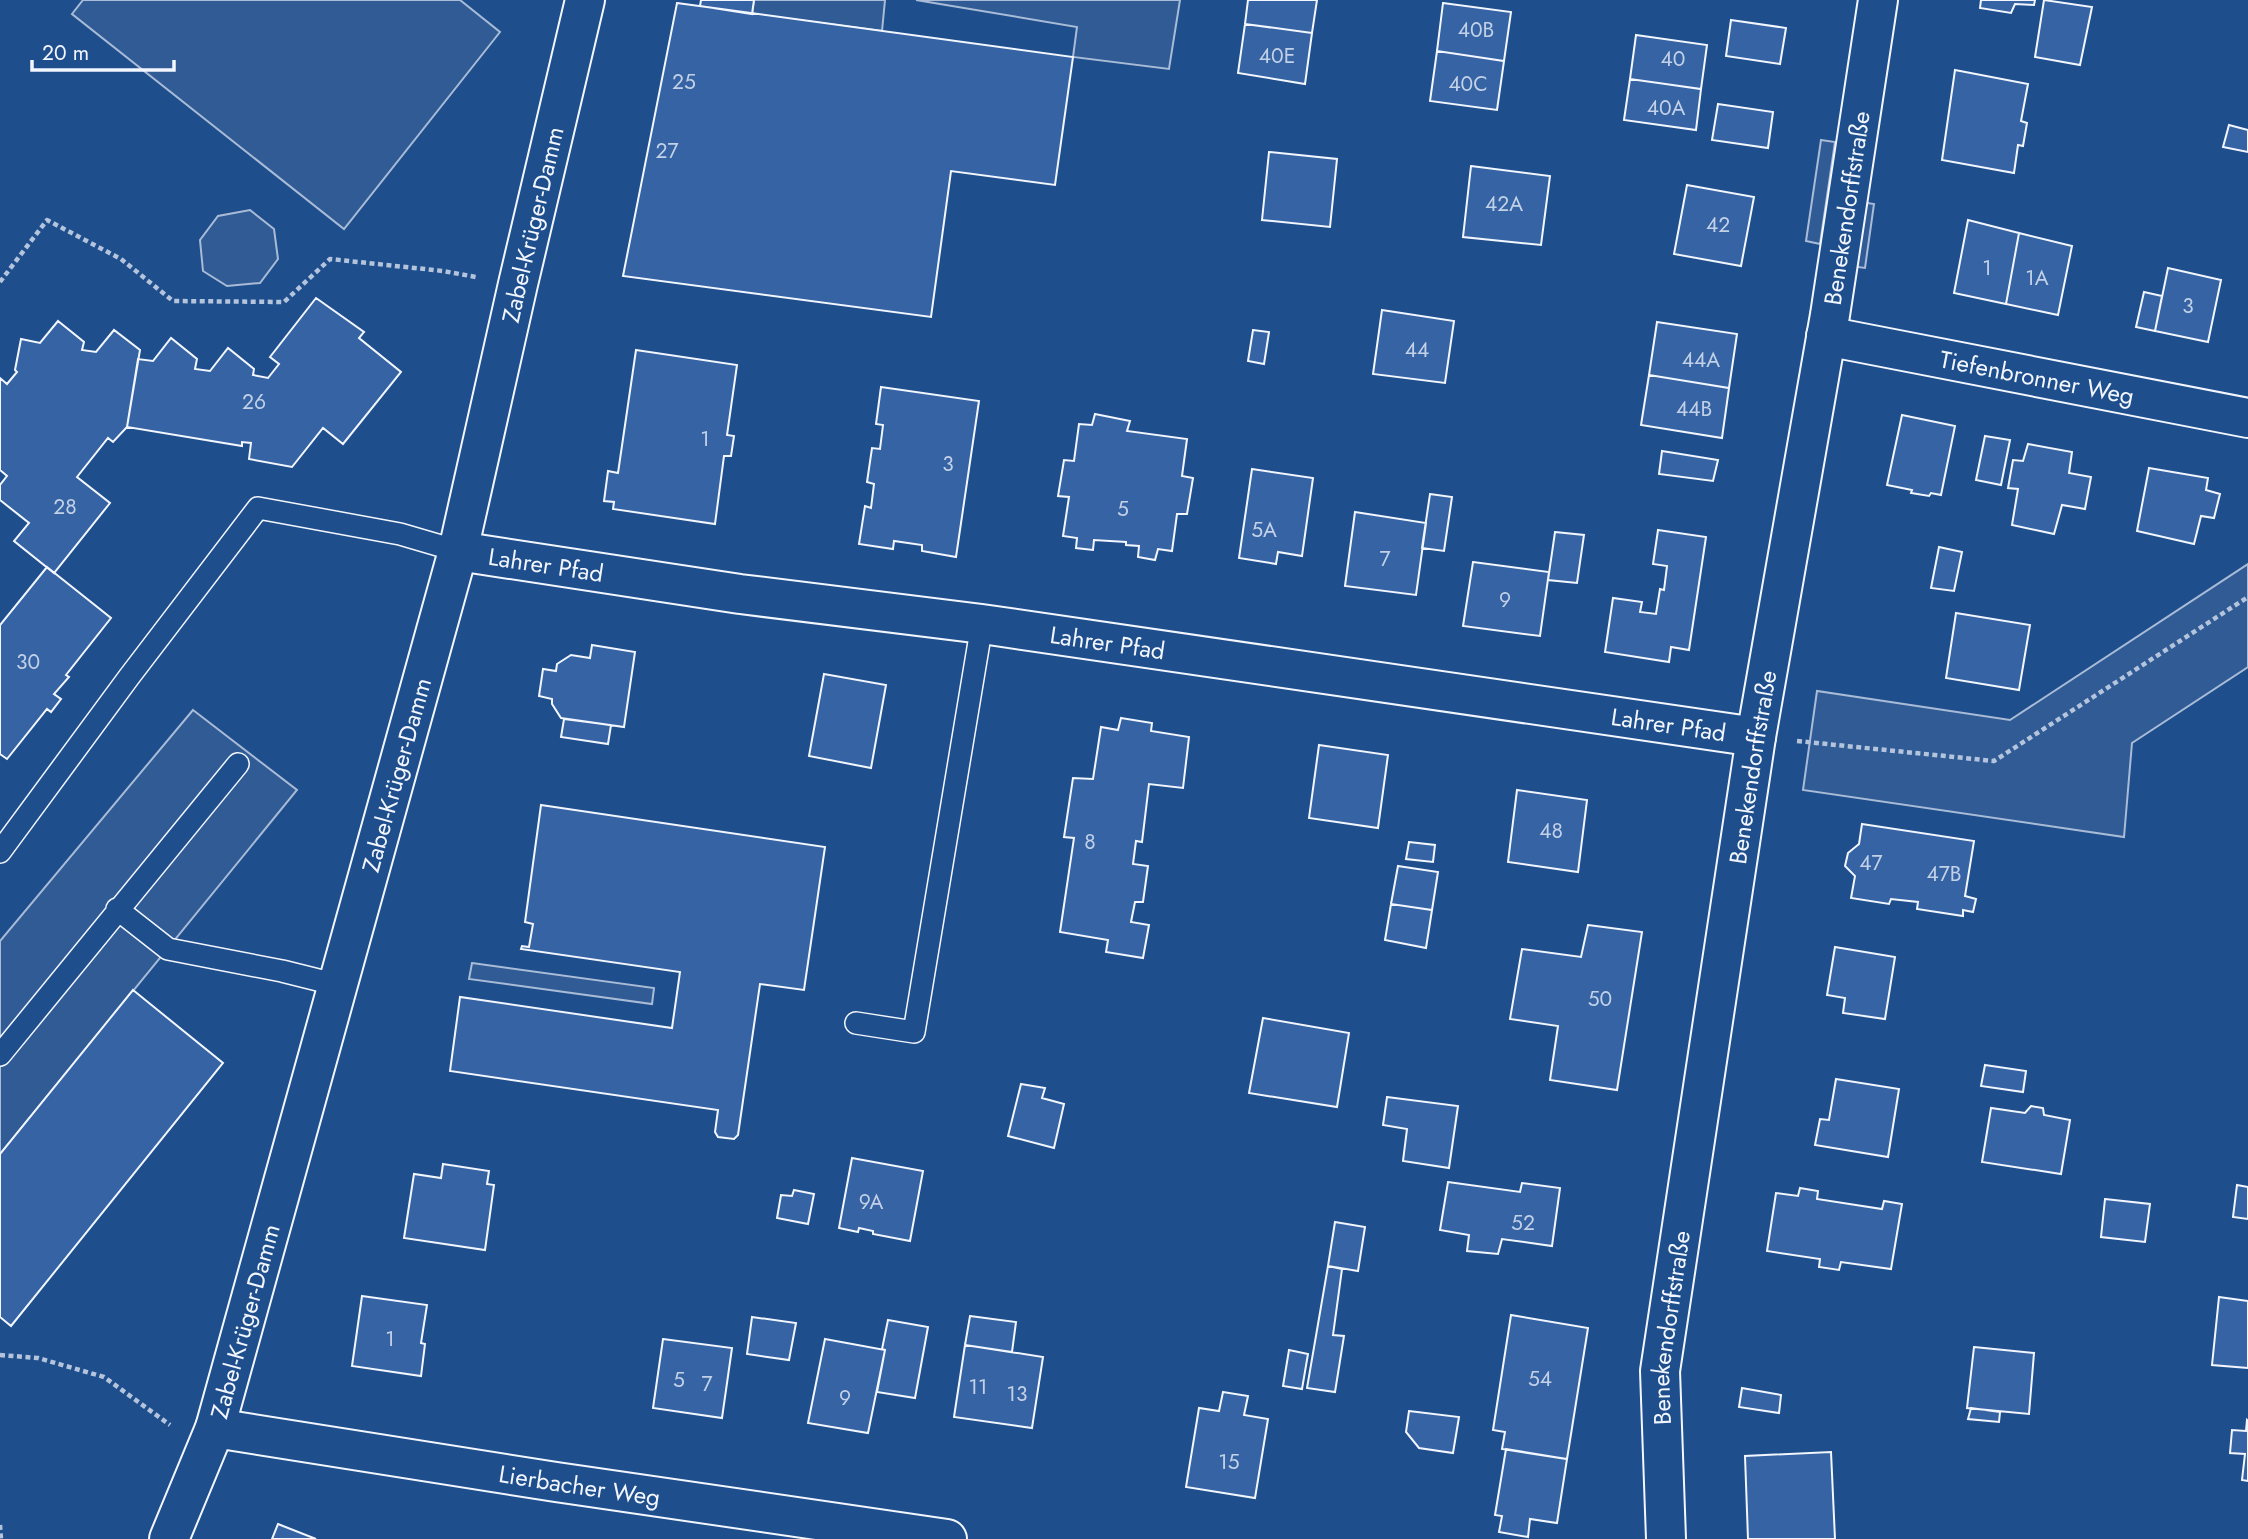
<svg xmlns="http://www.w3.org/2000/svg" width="2248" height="1539" font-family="Jost,sans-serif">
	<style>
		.built { fill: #305b95; stroke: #a8bbd7; stroke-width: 2 }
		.building { fill: #3563a3; stroke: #f2f6ff; stroke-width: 2 }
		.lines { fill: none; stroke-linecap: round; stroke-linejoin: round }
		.lane-casing { stroke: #f2f6ff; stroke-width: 24 }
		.street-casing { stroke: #f2f6ff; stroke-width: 42 }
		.secondary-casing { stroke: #f2f6ff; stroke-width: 42 }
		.path { stroke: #b3c4dc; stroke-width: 4.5; stroke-dasharray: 5 3.5; stroke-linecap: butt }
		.lane { stroke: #1f4e8c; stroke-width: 21 }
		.street { stroke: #1f4e8c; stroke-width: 38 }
		.secondary { stroke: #1f4e8c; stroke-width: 38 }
		.labels { text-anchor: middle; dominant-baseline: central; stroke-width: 5; stroke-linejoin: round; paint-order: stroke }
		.number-label { font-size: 21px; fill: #c3d1e8 }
		.street-label { font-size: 24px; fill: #f2f6ff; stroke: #1f4e8c }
	</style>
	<rect width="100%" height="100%" fill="#1f4e8c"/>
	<path class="built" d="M83,0H460L500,32L344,229L72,14Z
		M754,0H885L882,31L752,14Z
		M916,0H1180L1169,69L1073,57L1077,27Z
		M1821,140L1835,142L1820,244L1806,241Z
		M1861,202L1874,204L1865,268L1850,266Z
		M250,210L274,229L278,259L260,283L227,286L203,271L200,240L218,216Z
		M2248,564V667L2132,743L2124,837L1803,790L1817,691L2010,720Z
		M193,710L297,790L0,1154V941Z
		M472,963L654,988L652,1004L469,979Z"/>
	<path class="building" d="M701,0H754L752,14L700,6Z
		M1248,0H1317L1312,33L1245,24Z
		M1981,0H2035L2034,5L2015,4L2011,13L1980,8Z
		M2044,0L2092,7L2080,65L2035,57Z
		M677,3L1073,57L1055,185L951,171L931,317L623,276Z
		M1443,3L1511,12L1504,61L1437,51Z
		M1731,20L1786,28L1780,64L1726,56Z
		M1245,24L1312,33L1305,84L1238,73Z
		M1636,35L1707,45L1701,89L1630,79Z
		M1437,51L1504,61L1497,110L1430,101Z
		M1955,70L2028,84L2021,121L2027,123L2023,146L2018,145L2014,173L1942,160Z
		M1630,79L1701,89L1696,130L1624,120Z
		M1718,104L1773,112L1768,148L1712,140Z
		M2229,125L2248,130V152L2223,147Z
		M1269,152L1337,159L1330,227L1262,220Z
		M1471,166L1550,176L1541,245L1463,237Z
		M1687,185L1754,197L1741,266L1674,254Z
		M1968,220L2019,233L2006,304L1954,293Z
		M2019,233L2072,246L2058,315L2006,304Z
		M2168,268L2221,280L2208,342L2155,331Z
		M2144,292L2162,296L2155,331L2136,327Z
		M316,298L364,332L359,338L401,372L343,444L323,428L292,467L249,459L251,443L242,442V446L127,427L138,359L153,361L171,338L197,359L195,369L210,371L228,348L254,369L253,375L268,378L279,364L270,357Z
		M1382,310L1454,321L1445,383L1373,374Z
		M58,321L84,342L82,350L96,352L114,330L140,350L127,427L113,442L108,438L77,477L110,503L54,573L14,541L29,523L0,500V485L7,476L0,470V378L7,384L17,372L15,370L21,339L40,343Z
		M1657,322L1737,334L1729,388L1649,375Z
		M1253,330L1269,332L1264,364L1248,361Z
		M636,350L737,365L727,435L734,436L731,456H724L715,524L613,509L614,502L604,501L608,471L618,473Z
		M1649,375L1729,388L1722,438L1641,425Z
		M881,387L979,401L956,557L922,551V545L894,541L893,549L859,544L865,506L871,508L874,484L867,482L872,448L880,449L883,425L876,424Z
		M1095,414L1130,421L1127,431L1187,439L1182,476L1193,478L1187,514H1177L1172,551L1158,549L1155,560L1138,557L1139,546L1126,545V542L1094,540L1093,550L1076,548L1077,538L1063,536L1069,497L1058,496L1064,460L1074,461L1079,424L1092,425Z
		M1902,415L1955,426L1941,495L1931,493L1929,496L1911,493L1912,490L1887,485Z
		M1985,436L2010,440L2001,485L1976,480Z
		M2028,444L2072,452L2069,473L2091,477L2085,509L2062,505L2054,534L2012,525L2018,489L2008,488L2013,460L2023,461Z
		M1662,451L1718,460L1713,481L1659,474Z
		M2149,468L2208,478L2206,490L2220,494L2214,518L2201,516L2194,544L2137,531Z
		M1252,469L1313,478L1302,556L1278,552L1276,564L1239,558Z
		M1430,494L1452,497L1444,551L1422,548Z
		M1355,512L1426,523L1416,595L1345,586Z
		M1658,530L1706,537L1689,650L1671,647L1669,662L1605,652L1613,598L1642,602L1640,612L1656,614L1660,589L1664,590L1667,566L1653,564Z
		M1555,532L1584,535L1577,583L1548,580Z
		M1939,547L1962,552L1954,591L1931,588Z
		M1473,562L1549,572L1540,636L1463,626Z
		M47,567L111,618L66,675L69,677L54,694L61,699L51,712L47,709L7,759L0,754V625Z
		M1956,613L2030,625L2019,690L1946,678Z
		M592,645L635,652L624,727L561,718L552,704V699L539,696L543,669L556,671L557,664L571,655L590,658Z
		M824,674L886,685L871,768L809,756Z
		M1121,718L1152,723L1151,731L1189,737L1183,788L1149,784L1142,842L1136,841L1133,864L1148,866L1143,902H1135L1131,922L1149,925L1143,958L1106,952L1108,940L1060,932L1074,838L1064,837L1073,778L1093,779L1101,727L1118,730Z
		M564,719L611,725L608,744L561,737Z
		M1319,745L1388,755L1378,828L1309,818Z
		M1517,790L1587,800L1578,872L1508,862Z
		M541,805L825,847L804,990L760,984L738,1135L734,1139L718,1137L715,1132L718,1110L450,1071L460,997L672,1028L680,972L521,949L522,946L529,947L533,924L525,922Z
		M1862,824L1974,841L1965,896L1976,899L1973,912L1963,910V916L1917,909L1918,902L1891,899L1889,904L1851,898L1855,876L1845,866L1848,853L1859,844Z
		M1409,842L1435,845L1433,862L1406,859Z
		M1398,866L1438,872L1432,910L1391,904Z
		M1391,904L1432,910L1426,948L1385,940Z
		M1588,925L1642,932L1617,1090L1550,1080L1558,1026L1510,1019L1522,949L1581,957Z
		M1835,947L1895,957L1885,1019L1843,1013L1845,998L1827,995Z
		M133,990L223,1063L11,1326L0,1317V1154Z
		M1263,1018L1349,1033L1337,1107L1249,1093Z
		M1985,1065L2026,1071L2023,1092L1981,1086Z
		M1836,1079L1899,1089L1888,1157L1815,1145L1820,1119L1829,1120Z
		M1021,1084L1045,1088L1042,1098L1064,1104L1054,1148L1008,1136Z
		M1387,1097L1458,1106L1449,1168L1403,1161L1407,1129L1383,1125Z
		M2031,1106L2043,1108L2044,1115L2070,1120L2061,1174L1982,1162L1991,1108L2025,1113Z
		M852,1158L923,1171L910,1241L873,1234V1231L859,1228L858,1232L839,1228Z
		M443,1164L489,1171L487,1184L494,1185L485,1250L404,1238L414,1174L441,1178Z
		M1448,1182L1520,1192L1522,1183L1560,1188L1552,1246L1502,1239L1498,1254L1467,1251L1469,1235L1440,1230Z
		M2237,1185L2248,1187V1219L2233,1217Z
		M1800,1188L1818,1191L1817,1199L1882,1209L1884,1201L1902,1204L1891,1269L1841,1262L1839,1270L1819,1267L1820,1259L1767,1251L1776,1193L1798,1196Z
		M794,1190L814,1194L808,1224L777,1218L781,1195L792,1196Z
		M2105,1199L2150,1204L2145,1242L2101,1237Z
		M1335,1222L1365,1227L1358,1271L1328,1266Z
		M1328,1266L1342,1269L1333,1335L1344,1336L1335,1392L1307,1388Z
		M362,1296L427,1305L421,1343L425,1344L421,1376L352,1366Z
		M2219,1297L2248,1301V1368L2212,1365Z
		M1511,1315L1588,1328L1567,1459L1502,1449L1505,1432L1493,1430Z
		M970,1316L1016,1322L1012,1352L965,1345Z
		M752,1317L796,1323L789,1360L747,1354Z
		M888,1320L928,1327L915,1398L877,1392L885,1350L882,1349Z
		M663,1339L732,1348L722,1418L653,1408Z
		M825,1339L885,1350L868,1433L808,1423Z
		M965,1345L1043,1357L1032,1428L954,1417Z
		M1974,1347L2034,1353L2029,1414L1967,1408Z
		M1289,1350L1308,1354L1302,1389L1283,1386Z
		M1742,1388L1781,1395L1779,1413L1739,1407Z
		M1223,1392L1248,1396L1244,1415L1268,1419L1255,1498L1186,1487L1199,1408L1219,1411Z
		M1971,1408L2000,1412L1999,1422L1968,1419Z
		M1409,1411L1459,1417L1453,1453L1419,1448L1406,1432Z
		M2247,1420L2248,1421V1481L2242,1480L2245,1454L2230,1453L2232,1430L2246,1431Z
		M1506,1449L1567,1459L1557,1523L1530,1519L1528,1537L1499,1532L1502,1516L1495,1515Z
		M1831,1452L1835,1539H1748L1745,1456Z
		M278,1524L316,1539H272Z"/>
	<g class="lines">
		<defs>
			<path id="lane" d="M0,852L129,677L258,508L400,534L458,551
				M117,909L168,949L282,971L338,985
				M856,1023L914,1032L982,624
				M0,1055L238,764"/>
			<g id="street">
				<path id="s1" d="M1826,336L2248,418"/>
				<path id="s2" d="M458,551L740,594L982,624L1756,737"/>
				<path id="s3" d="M215,1428L556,1482L947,1539"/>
				<path id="s4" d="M1666,1539L1660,1371L1756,737L1830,315L1878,0"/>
			</g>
			<g id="secondary">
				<path id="s5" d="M169,1539L215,1428L458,551L518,284L585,0"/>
			</g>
		</defs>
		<use href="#lane" class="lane-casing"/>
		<use href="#street" class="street-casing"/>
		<use href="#secondary" class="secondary-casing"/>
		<path class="path" d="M0,282L47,220L121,259L173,301L284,302L330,259L443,271L476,277
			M1797,741L1994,761L2248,597
			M0,1355L38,1358L104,1377L170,1425
			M0,1525L1,1539"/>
		<use href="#lane" class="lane"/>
		<use href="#street" class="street"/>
		<use href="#secondary" class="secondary"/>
	</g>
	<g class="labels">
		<g class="number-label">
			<text x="1476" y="30">40B</text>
			<text x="1277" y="56">40E</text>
			<text x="1673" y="59">40</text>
			<text x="684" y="82">25</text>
			<text x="1468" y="84">40C</text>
			<text x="1666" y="108">40A</text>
			<text x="667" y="151">27</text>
			<text x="1504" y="204">42A</text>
			<text x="1718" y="225">42</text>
			<text x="1987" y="268">1</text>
			<text x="2037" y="278">1A</text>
			<text x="2188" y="306">3</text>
			<text x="1417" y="350">44</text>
			<text x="1701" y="360">44A</text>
			<text x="254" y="402">26</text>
			<text x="1694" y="409">44B</text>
			<text x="705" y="439">1</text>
			<text x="948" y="464">3</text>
			<text x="65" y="507">28</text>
			<text x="1123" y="509">5</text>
			<text x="1264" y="530">5A</text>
			<text x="1385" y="559">7</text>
			<text x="1505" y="600">9</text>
			<text x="28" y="662">30</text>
			<text x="1551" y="831">48</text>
			<text x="1090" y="842">8</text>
			<text x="1871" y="863">47</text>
			<text x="1944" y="874">47B</text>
			<text x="1600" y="999">50</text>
			<text x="871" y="1202">9A</text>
			<text x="1523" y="1223">52</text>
			<text x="390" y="1339">1</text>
			<text x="1540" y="1379">54</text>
			<text x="679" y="1380">5</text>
			<text x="707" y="1384">7</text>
			<text x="978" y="1387">11</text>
			<text x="1017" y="1394">13</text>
			<text x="845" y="1398">9</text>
			<text x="1229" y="1462">15</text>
		</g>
		<g class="street-label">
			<text stroke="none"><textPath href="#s4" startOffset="1346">Benekendorffstraße</textPath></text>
			<text stroke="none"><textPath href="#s5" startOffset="1365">Zabel-Krüger-Damm</textPath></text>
			<text stroke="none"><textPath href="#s1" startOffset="215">Tiefenbronner Weg</textPath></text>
			<text stroke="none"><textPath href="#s2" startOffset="89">Lahrer Pfad</textPath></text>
			<text stroke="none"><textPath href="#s2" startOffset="656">Lahrer Pfad</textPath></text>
			<text stroke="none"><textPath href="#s2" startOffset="1223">Lahrer Pfad</textPath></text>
			<text stroke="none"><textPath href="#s4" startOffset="779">Benekendorffstraße</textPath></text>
			<text stroke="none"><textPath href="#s5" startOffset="798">Zabel-Krüger-Damm</textPath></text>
			<text stroke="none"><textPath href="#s5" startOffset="231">Zabel-Krüger-Damm</textPath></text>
			<text stroke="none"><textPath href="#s4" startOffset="212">Benekendorffstraße</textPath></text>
			<text stroke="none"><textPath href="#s3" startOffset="369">Lierbacher Weg</textPath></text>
		</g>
	</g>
	<path d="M32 60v10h142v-10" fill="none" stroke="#f2f6ff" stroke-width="3.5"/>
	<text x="42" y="60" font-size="21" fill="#f2f6ff" stroke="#1f4e8c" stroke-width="5" paint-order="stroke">20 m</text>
</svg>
